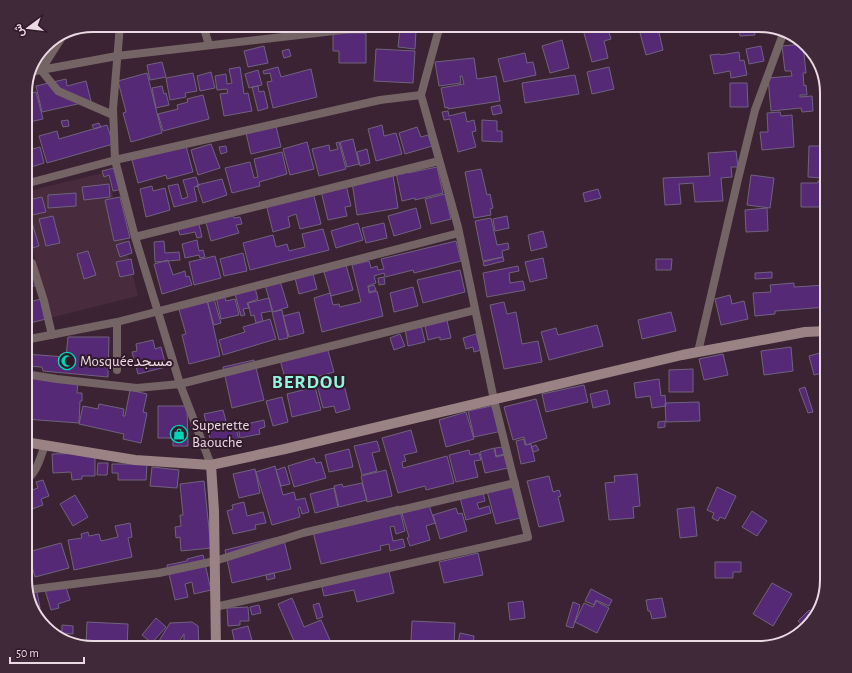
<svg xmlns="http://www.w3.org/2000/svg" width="852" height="673" font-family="'Alegreya Sans',Vazirmatn,sans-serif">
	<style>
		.built { fill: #492b3e }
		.building { fill: #562976; stroke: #70627d }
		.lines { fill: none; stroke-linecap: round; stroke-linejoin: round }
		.street { stroke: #746465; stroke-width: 8 }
		.secondary { stroke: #9b8284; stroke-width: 10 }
		.labels { text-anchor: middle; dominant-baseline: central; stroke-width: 4; stroke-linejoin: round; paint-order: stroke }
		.poi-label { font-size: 15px; fill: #ead9e3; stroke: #311a29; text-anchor: start }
		.district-label { font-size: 19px; font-weight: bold; letter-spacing: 1px; fill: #91f5df; stroke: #311a29 }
		.rim { fill: none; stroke: #ead9e3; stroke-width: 2 }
	</style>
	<rect width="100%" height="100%" fill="#3c2333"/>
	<path class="built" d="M107,172L138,296L50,318L25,218V192Z"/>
	<path class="building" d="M587,25H607L611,39L604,41L608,58L592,62L582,26Z
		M738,25H753L755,35L740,36Z
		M400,28L416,30L415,49L398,47Z
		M658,28L663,50L646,55L640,33Z
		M333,33H366V63H339V51H333Z
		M562,40L569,68L550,73L542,46Z
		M803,44L806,73H803L804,86L806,85L807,95H800V97L812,96L813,111L802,112L801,108L771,111L768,78L792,76L791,71H785L782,46Z
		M264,46L268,63L248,67L244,51Z
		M761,46L764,61L749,64L746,49Z
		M289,49L291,56L284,58L282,51Z
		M376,49L415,51L413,83L374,81Z
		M739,52L740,61L744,60L747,75L731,78L730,71L714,74L710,55L720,54L721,55Z
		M525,53L527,63L533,62L536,75L504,82L498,59Z
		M474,58L477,79L496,76L500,101L448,109V107L445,108L441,88L464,84L462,76H460L461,83L439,86L435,62Z
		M162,62L166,77L150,80L147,65Z
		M240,67L244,94L248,93L252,111L224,116L220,94L228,93L227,89L217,90L215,76L226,74L227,84L232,83L229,69Z
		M278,67L281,77L311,69L317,97L273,108L267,82L272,81L270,73L264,74L263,71Z
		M609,67L614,89L592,94L587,72Z
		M258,70L262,85L249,88L245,74Z
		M211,72L215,88L200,91L197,76Z
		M147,73L162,133L131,142L123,113L126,112L118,81Z
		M193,73L197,91L185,93L186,97L170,100L166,78Z
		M575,75L579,94L525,103L522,83Z
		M66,79L67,86L86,81L91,101L42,112L36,86Z
		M730,83H747L748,107H730Z
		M162,86L164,94L166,93L169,105L156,108L152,88Z
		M258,86L259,92L264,91L268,108L258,111L252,87Z
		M36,92L43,119L25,123V94Z
		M203,95L209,119L163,131L158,114L178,109L177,105L188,102L187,99Z
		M500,105L502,113L493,115L491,107Z
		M448,111L449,116L465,112L467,122L474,120L476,131L472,132L476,147L458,152L450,119L444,120L442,112Z
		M780,112L781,116L792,115L794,147L762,150L760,132H768L767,113Z
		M68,120L69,126L63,127L61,121Z
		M482,120L497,121V131H502V142L482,141Z
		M275,122L281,147L251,154L245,129Z
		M99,123L101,127L94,129L92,125Z
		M107,125L113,144L47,163L39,136L57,131L59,139Z
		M382,125L384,136L396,133L402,154L376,161L368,129Z
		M417,127L421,137L428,135L432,146L405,154L399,133Z
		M353,139L359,164L347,167L340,142Z
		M307,142L314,169L290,175L283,149Z
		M339,142L346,169L319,176L312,149L329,145L330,151L338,149L336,143Z
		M211,144L220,168L198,175L191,150Z
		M186,146L193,172L167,179L166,175L138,183L131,156Z
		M226,146L227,152L221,154L219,147Z
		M809,146H824L823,178L808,177Z
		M40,147L44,163L25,169V151Z
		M367,149L370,163L360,166L357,152Z
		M736,151L738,167H731L732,177L721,178L723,201L695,202L693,183L679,184L681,204L665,205L663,178L710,176L708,153Z
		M282,152L287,174L259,182L260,186L232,193L225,168L250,162L254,178L258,177L254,159Z
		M118,167L123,189L113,191L109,175L104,177L102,171Z
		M437,167L443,193L415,200V198L402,201L396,173L408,170V173Z
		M481,169L487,195L490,194L493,208L490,209L491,215L474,218L465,172Z
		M393,175L398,208L357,215L352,182Z
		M751,175L774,178L770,208L747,205Z
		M196,177L199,186L194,187L197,201L174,207L168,186L178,184L182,199L188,197L183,180Z
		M222,179L227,195L203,203L197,185Z
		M818,181H827V207H801V183H818Z
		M109,184L110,197L84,200L82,187Z
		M346,185L351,206L345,207L347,216L328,220L321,191Z
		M152,186L153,191L165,188L170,210L146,217L140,189Z
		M598,189L601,198L585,202L583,193Z
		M313,192L321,224L300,229L296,214L288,217L290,227L273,232L266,204Z
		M76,193V206L48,208V195Z
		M445,194L451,219L431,224L425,199Z
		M42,197L46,212L32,215L28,200Z
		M120,197L130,238L114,241L105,200Z
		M25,200L29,213L25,214Z
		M416,208L421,228L394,236L388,216Z
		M767,208L768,231L746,232L745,210Z
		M232,211L234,218L240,217L242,224L236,225L239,233L211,241L205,219Z
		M53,216L60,243L46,246L39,219Z
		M507,216L509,228L495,231L493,219Z
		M491,218L497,245L508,243L509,249L502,251L503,257L483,261L475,221Z
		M31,219L39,246L25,250V221Z
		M358,223L363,240L336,248L331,231Z
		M384,223L387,238L366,243L362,228Z
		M199,224L202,237L197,238L195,232L180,235L178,229Z
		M323,229L329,250L250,270L243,243L273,235L276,247L287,244L289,251L305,247L302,234Z
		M543,231L547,247L531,251L528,235Z
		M197,240L199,251L203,250L205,257L200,258L199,255L185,258L182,244Z
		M129,241L132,253L120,257L116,245Z
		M164,241L165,253L179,252L180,260L155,262L154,242Z
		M456,241L461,261L414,273L413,270L385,277L384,273L374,276L376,283L368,286L369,293L377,291L383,316L322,332L314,298L330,293L333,305L339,304L340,307L361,302L352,265L369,261L371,268L377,266L378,270L384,269L381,259Z
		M88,251L96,275L84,279L77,254Z
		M243,253L247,271L224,276L220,259Z
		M215,256L221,278L194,285L189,262Z
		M503,257L504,261L484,266L483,262Z
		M543,258L547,278L530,282L525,262Z
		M131,259L134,274L120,277L116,262Z
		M656,259H672L671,270H656Z
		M168,260L173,275L185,271L186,277L189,276L192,285L162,294L154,264Z
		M32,262L38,285L25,288V264Z
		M346,265L353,290L331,296L324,272Z
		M518,266L519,271L509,273L510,283L523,281L525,290L487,297L483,273Z
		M460,270L465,292L423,303L417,280Z
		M772,272V278L755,279V273Z
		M313,274L317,289L299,294L295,278Z
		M384,277L385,284L379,285L378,278Z
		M280,281L288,307L273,312L265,285Z
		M794,283V287L827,285V307L775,311V314L755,316L753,293L771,292L770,285Z
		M374,285L376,290L370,292L368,287Z
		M413,287L418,306L394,312L390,293Z
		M255,288L258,299L247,303L249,308L243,309L245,315L241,316L235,294Z
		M224,295L226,301L235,299L239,315L221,319L216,297Z
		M730,295L732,304L744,301L748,319L721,325L715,299Z
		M269,298L272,311L261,313L263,321L256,323L254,315L251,316L248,303Z
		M41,299L46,319L26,324L25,303Z
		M207,299L220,356L189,364L182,335L186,334L178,306Z
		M214,299L221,323L214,325L207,301Z
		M504,302L507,314L516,312L522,344L538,341L542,362L504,369L490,305Z
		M282,310L288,338L279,340L272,312Z
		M299,312L304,333L289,337L283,316Z
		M671,312L676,331L642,339L638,320Z
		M446,316L451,338L440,340V337L428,340L424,321Z
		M270,319L276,339L223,355L219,340L245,332L243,327Z
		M421,325L425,342L408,346L405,329Z
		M597,325L603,346L549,360L541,332L556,328L558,335Z
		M400,334L405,346L394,350L390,338Z
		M476,334L481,350L474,352L473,347L466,349L463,338Z
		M68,337H109L108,377L43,371L42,367L25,366V354L66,357Z
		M153,340L155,349L161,347L166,367L138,374L132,352L137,351L136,344Z
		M327,347L334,372L287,385L280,360Z
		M791,347L793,371L764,375L761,351Z
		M827,351V372L814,375L809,356Z
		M723,354L728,375L704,380L699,359Z
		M254,360L264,400L232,408L223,367Z
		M693,369V392H669V370Z
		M25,376L78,380L77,393H82V401H80L79,423L25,419Z
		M659,379L661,396L665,395L666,406L652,408L650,396L636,398L634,383Z
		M335,381L337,387L344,385L350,409L336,413L334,406L323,408L317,385Z
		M584,385L588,402L546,412L542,394Z
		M315,387L321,410L292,417L287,394Z
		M805,387L813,412L808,413L799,389Z
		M130,390L147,394L143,412L147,413L141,443L123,439L124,434L79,424L83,406L98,409L99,404L124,409L123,416H125Z
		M607,390L610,404L593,408L590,394Z
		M282,397L288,422L273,426L266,401Z
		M536,399L547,438L526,445L524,437L513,440L504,407Z
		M699,402L700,421L666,422L665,403Z
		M496,405L502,431L474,437L468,411Z
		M158,406H187L188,446H173V438H158Z
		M223,410L227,425L235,423L239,441L212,447L204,414Z
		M466,412L474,439L446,447L439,420Z
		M264,420L265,427L259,429L260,434L240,438L238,426Z
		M665,421V427L658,428V422Z
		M411,430L417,452L404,455L406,461L402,462L403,468L447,456L454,483L426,490L425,486L398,493L382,438Z
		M524,439L525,445L531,444L535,461L521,464L516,441Z
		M377,441L380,451L372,453L377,471L362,475L354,446Z
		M536,445L539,450L534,452L531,447Z
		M503,447L505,454L496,456L495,448Z
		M494,448L496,457L504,455L508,468L485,473L480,452Z
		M349,449L353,467L329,472L325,455Z
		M469,450L470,455L479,453L481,460L474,461L478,477L456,482L449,455Z
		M95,453V476H82V479L72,480L71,472L53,473L52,454Z
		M314,458L316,463L321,462L326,478L294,487L288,466Z
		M98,463H108L107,475H97Z
		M112,464H147L146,480H118V473H112Z
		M275,466L283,495L294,492L296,500L305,498L309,512L302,514L300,507L298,508L300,517L272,525L256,472Z
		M152,467L179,470L177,488L150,486Z
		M285,467L290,484L281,486L276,470Z
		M255,469L260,493L239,498L233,474Z
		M386,470L392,496L367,502L361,476Z
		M637,474L640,506L633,507L634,518L609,520L605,483L615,482L614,476Z
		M549,476L553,492L559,490L561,496L558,497L564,521L539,527L527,481Z
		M43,480L49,496L41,499L43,505L32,509L26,492L38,488L36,482Z
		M204,481L211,548L181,551L180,537L176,538L175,527L181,526L180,515H183L180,484Z
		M362,483L367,500L339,507L334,486L342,484L343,487Z
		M511,484L524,517L496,524L487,491Z
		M717,487L736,496L725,519L720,517L718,521L712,518L714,513L707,510Z
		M334,488L338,507L315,513L310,494Z
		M483,492L485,501L477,503L479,509L489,506L491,513L466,520L460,498Z
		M75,495L88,517L73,526L60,504Z
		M244,502L247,516L263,512L266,523L255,525L256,529L233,534L227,511L233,509L232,505Z
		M428,502L435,523L426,526L430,540L410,546L407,538L409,537L401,510Z
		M399,506L405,531L396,534L394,526L390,527L393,541L403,539L405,547L390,551L389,544L380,546L381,550L321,564L312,528Z
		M694,507L697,536L680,538L677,509Z
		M456,508L458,514L462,513L467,531L440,539L433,515Z
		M752,511L767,521L757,536L742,527Z
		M130,523L132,537L128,538L132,557L74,570L68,540L82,538L81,534L88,532L89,536L99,534L101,541L118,537L115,526Z
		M283,536L291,569L232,583L225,550Z
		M61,543L69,568L35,577L28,552Z
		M478,553L483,575L444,583L439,562Z
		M203,555L211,590L194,594L192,582L185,584L188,597L175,600L167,565L187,561V559Z
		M715,562H741V572H733V578H715Z
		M388,567L394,593L357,602L354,590L324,596L321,583Z
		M274,573L275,578L267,580L266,575Z
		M772,583L792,594L773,626L753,614Z
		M65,584L70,600L58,604L59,608L51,610L45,590Z
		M591,589L612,600L609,606L596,600L594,605L585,601Z
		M37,592L40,608L32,610L28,594Z
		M292,598L304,627L321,620L333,647L330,648H297L278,604Z
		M662,598L666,617L652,619L650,611H648L646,600Z
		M523,601L525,618L510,620L508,603Z
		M596,601L609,608L597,633L575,622L584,603L593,607Z
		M573,602L580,605L573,628L566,626Z
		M319,603L323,617L317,619L313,605Z
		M259,605L261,613L252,615L250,607Z
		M248,607L249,621H240V625L228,626L227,608Z
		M809,610L814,615L810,625L805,629L798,621Z
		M156,618L166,627L152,643L142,635Z
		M412,621L455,623L454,645L436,644V642L411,641Z
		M87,622L128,624L127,648H93L86,646Z
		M192,622L198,626L199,648H184V634L175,648H164L157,644L170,623Z
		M62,625L73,626V634L63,633V637L55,634V631H62Z
		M248,626L254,648H236L232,630Z
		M460,633L474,636L473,645L458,643Z
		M137,643L157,647V648H136Z"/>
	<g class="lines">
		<path class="street" d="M120,25L113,109L115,160L135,237L180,384L211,465
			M203,25L209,45
			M35,59L41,70L58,91L113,115
			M41,70L62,37
			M30,72L117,56L386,25
			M25,184L115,160L380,100L421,95
			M135,237L439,161
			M25,265L32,263L44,301L52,335
			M25,340L117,322L459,233
			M698,352L738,179L755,110L783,34
			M117,370V322
			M25,374L57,379L137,388L180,384L475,310
			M25,481C37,473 40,458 45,445
			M27,590L159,573L215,561L303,533L515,483
			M215,607L528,537L494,400L458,227L421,95L440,25"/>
		<path class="secondary" d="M25,442L135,460L211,465L285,449L682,355L805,332L827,331
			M211,465L214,511L216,648"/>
	</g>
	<defs>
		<symbol id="mosque-ring" viewBox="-11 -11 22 22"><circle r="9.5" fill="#311a29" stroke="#00d5b7" stroke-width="1.5"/><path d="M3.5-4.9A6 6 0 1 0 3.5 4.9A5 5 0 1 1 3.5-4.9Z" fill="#00d5b7"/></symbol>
		<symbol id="shop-ring" viewBox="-11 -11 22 22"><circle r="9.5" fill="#311a29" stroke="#00d5b7" stroke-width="1.5"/><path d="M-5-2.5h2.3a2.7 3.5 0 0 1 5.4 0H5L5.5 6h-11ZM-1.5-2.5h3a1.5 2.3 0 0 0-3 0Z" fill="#00d5b7"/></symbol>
	</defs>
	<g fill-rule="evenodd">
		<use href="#mosque-ring" x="57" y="351" width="20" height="20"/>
		<use href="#shop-ring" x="169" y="424" width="20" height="20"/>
	</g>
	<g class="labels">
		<g class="poi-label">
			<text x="80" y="361">Mosquéeمسجد</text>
			<text x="192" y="425">Superette<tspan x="192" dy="17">Baouche</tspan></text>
		</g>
		<g class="district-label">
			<text x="309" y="382">BERDOU</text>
		</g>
	</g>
	<path d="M0 0H852V673H0ZM93 32H759A61 61 0 0 1 820 93V580A61 61 0 0 1 759 641H93A61 61 0 0 1 32 580V93A61 61 0 0 1 93 32Z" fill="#402938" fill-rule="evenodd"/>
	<path class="rim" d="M93 32H759A61 61 0 0 1 820 93V580A61 61 0 0 1 759 641H93A61 61 0 0 1 32 580V93A61 61 0 0 1 93 32Z"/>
	<g transform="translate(28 28) rotate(255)" stroke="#311a29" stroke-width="3" paint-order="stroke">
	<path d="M0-3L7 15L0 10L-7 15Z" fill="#ead9e3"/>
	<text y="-6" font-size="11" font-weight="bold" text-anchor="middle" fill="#ead9e3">ش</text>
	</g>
	<path d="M10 657v6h74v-6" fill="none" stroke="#ead9e3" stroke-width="2"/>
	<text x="16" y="657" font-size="12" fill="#ead9e3" stroke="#311a29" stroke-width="3" paint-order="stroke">50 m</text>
</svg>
